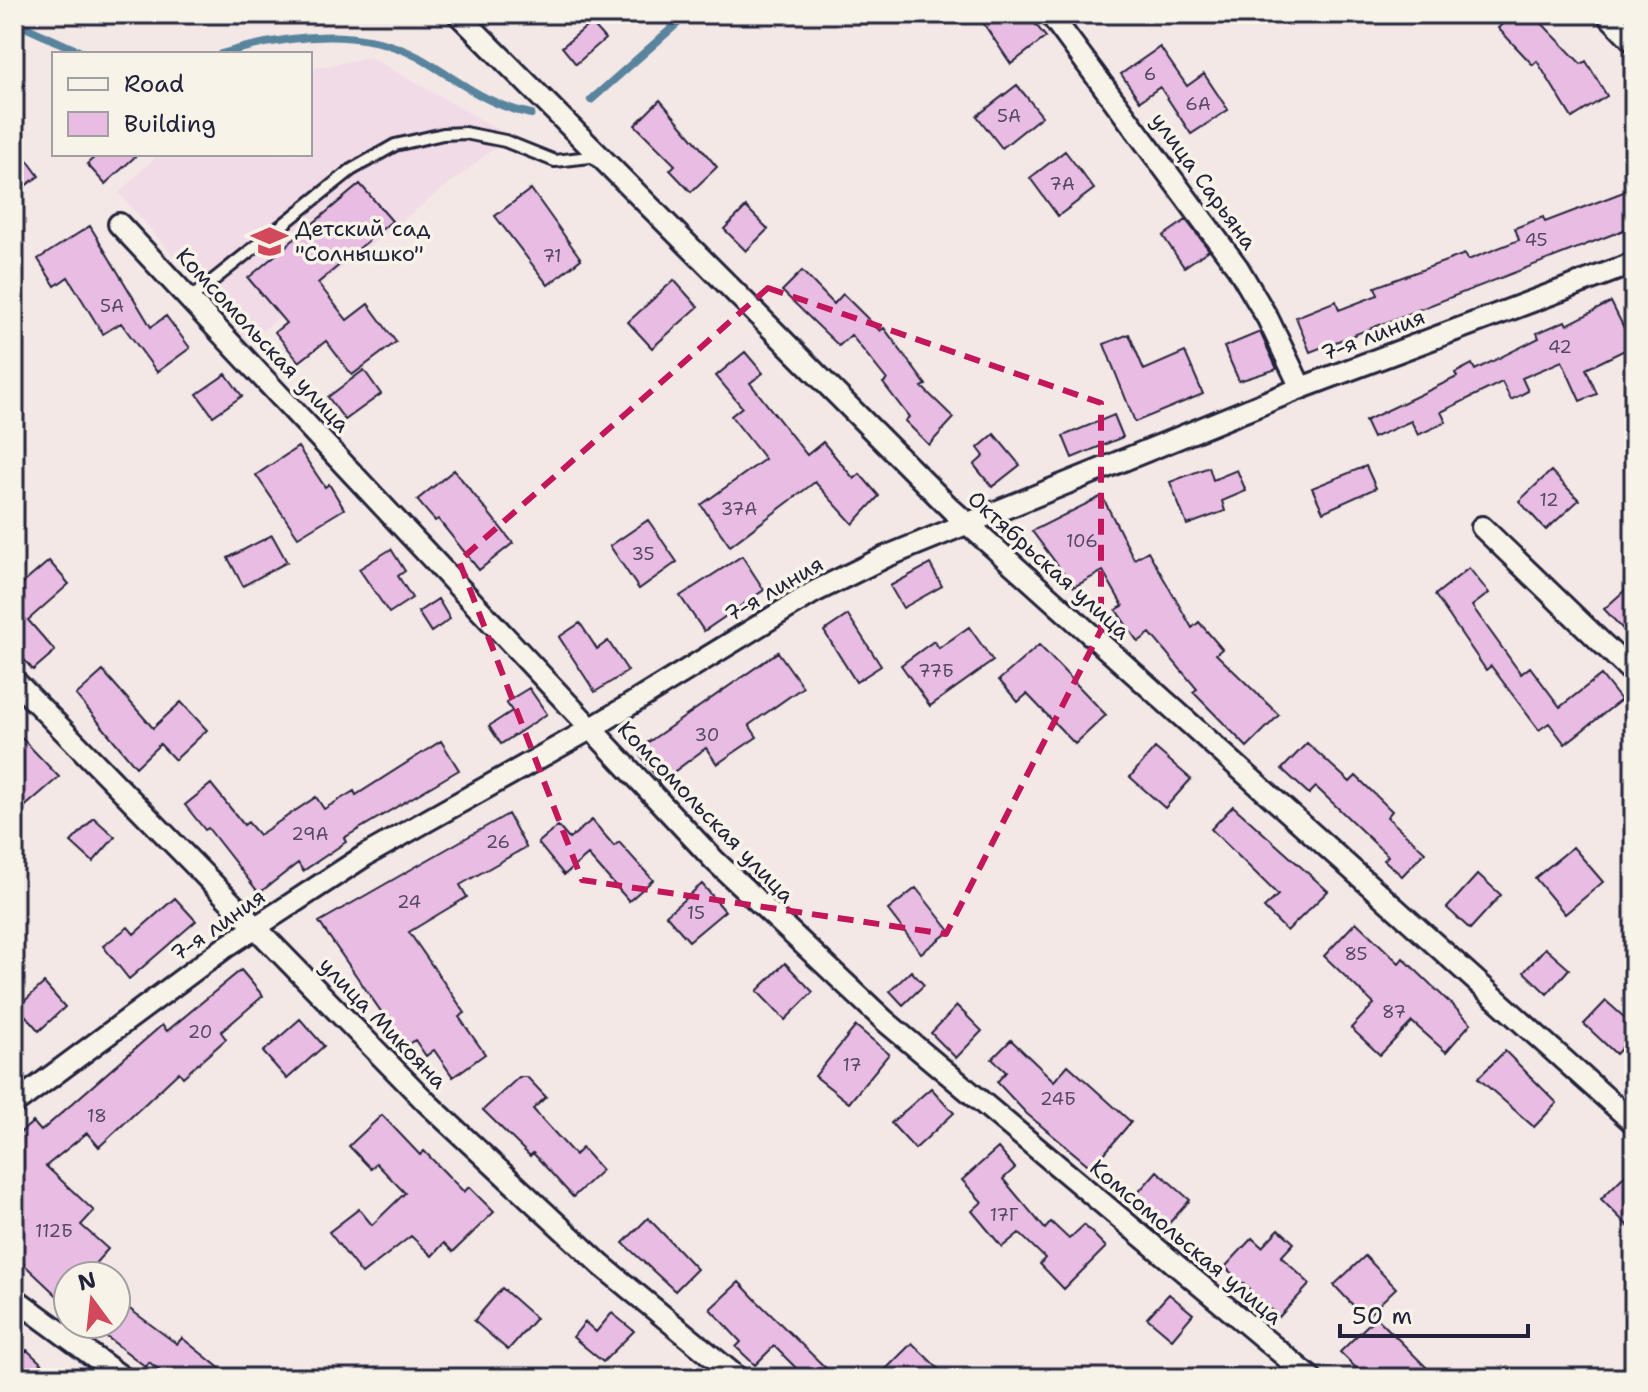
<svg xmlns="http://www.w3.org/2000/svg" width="1648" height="1392" font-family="'Shantell Sans',sans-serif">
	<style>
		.built { fill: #f1dbe6 }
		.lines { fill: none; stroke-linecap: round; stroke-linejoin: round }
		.stream { stroke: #59849d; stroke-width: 8 }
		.building { fill: #e9bde3; stroke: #22223b; stroke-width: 2 }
		.lane-casing { stroke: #22223b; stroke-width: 16 }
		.street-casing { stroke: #22223b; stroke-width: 26 }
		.lane { stroke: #f7f3e8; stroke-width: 10 }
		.street { stroke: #f7f3e8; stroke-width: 20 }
		.marked { fill: none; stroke: #c2185b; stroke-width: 6; stroke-dasharray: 16 10; stroke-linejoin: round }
		.labels { text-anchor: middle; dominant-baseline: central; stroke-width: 7; stroke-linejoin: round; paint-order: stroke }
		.number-label { font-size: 18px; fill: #544965 }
		.street-label { font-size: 22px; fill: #22223b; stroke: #f7f3e8 }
		.poi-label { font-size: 22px; fill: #22223b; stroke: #f7f3e8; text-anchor: start }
	</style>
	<rect width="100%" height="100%" fill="#f4e8e7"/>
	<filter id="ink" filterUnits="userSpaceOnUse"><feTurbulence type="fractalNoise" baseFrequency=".0125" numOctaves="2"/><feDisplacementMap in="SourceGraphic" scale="16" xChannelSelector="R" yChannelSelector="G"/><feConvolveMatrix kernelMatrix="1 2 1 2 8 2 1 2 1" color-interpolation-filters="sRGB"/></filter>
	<g filter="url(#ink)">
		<path class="built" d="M370,57L510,136L248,342L119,193L158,154H310V69Z"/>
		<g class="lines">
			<path class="stream" d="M14,22L85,54
				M221,54C282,36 359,25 418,57C459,80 483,104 531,114
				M591,100L688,14"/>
		</g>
		<path class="building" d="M977,14H1027L1046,37L1011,64Z
			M1513,14H1533L1581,64L1586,61L1607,96L1572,118L1537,61L1533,65L1498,28Z
			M591,23L605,39L576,64L562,47Z
			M1160,47L1187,86L1204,74L1228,110L1191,134L1160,87L1140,101L1121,74Z
			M1017,85L1042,116L1002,148L977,116Z
			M660,100L717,167L691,192L670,170L675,165L635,125Z
			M14,142L39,176L14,194Z
			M1065,151L1094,189L1058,216L1030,178Z
			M98,154H138L105,184L87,164Z
			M360,184L392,221L318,283L347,320L368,304L396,342L352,375L326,341L299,362L275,332L286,323L248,278Z
			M1634,188V226L1310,352L1296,317L1336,301L1339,310L1378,295L1375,287L1465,254L1468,260L1519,240L1515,228L1543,217L1545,222Z
			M531,189L581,259L548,285L495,216Z
			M746,207L768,229L746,251L724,229Z
			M1186,220L1209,250L1184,267L1163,236Z
			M90,226L151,327L166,316L190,348L157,372L121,323L103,334L68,277L55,286L38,259Z
			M802,271L834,304L843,294L880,331L884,328L926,385L922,387L954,418L929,445L905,421L909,417L883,383L887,380L851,335L839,346L782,291Z
			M674,280L698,307L652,348L628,322Z
			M1611,302L1633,346L1586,369L1597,394L1580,401L1562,361L1522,378L1528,391L1511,400L1502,382L1441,412L1446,422L1418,435L1411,421L1373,438L1365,421L1457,377L1455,373L1472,364L1475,370L1539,338L1537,333L1565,321L1567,325Z
			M1260,332L1277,369L1239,381L1224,347Z
			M1129,334L1144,370L1185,352L1203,394L1135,422L1104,344Z
			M745,352L763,373L750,383L807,455L823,442L854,479L860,474L879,496L853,524L815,482L730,546L701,505L765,459L731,416L742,407L716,376Z
			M364,370L381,394L345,420L328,397Z
			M226,374L242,396L213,416L197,394Z
			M1114,415L1123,437L1072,458L1063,436Z
			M994,434L1020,465L992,487L974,465L984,456L978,448Z
			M298,447L325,487L329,484L344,509L298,537L256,475Z
			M1366,466L1376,488L1323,512L1312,488Z
			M1209,467L1213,480L1237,470L1246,491L1222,501L1225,511L1187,525L1170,482Z
			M454,470L513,543L479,570L438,519L435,521L417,500Z
			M1551,471L1579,500L1546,530L1519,501Z
			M1102,496L1134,559L1148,551L1192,628L1199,622L1222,649L1216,654L1279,715L1247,747L1193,692L1197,689L1150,633L1138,642L1116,610L1123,606L1103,571L1074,587L1032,531Z
			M648,520L677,562L639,589L610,546Z
			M272,535L287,562L243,586L228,558Z
			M391,549L405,571L398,576L412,598L389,613L359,569Z
			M742,556L764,590L704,631L680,596Z
			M49,561L69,584L28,620L55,651L33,670L14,648V591Z
			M930,564L942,586L903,608L890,586Z
			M1469,568L1489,593L1472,606L1521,674L1530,667L1560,707L1601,675L1621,700L1565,744L1549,723L1539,730L1491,666L1486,670L1435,595Z
			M1634,582V641L1604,609Z
			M438,599L450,619L431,632L418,612Z
			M848,615L881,666L856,682L824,631Z
			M580,623L597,649L608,641L628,671L595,692L559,637Z
			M969,627L993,661L930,706L901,665L934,641L939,648Z
			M1039,645L1106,715L1075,744L1027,694L1018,702L999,680Z
			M778,652L803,687L749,725L757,737L717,764L706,748L660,782L637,750Z
			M103,671L153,728L181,702L207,730L175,760L160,744L136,767L76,695Z
			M529,688L547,714L501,744L489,726L512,711L506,702Z
			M14,730L59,777L14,816Z
			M441,741L459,770L344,838L346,842L303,871L298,863L259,893L208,828L205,830L185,805L211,784L244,825L248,822L259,835L316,797L324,809L354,791L356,795Z
			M1307,743L1350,782L1356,776L1392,811L1387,817L1425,852L1402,876L1384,860L1388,856L1316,787L1309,794L1282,769Z
			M1155,748L1191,779L1165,808L1130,777Z
			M1233,806L1328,891L1287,931L1264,908L1278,895L1211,829Z
			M508,814L526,847L460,885L467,897L409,932L465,1013L459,1017L485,1054L453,1077L434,1050L426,1056L415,1040L405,1046L319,922Z
			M94,818L115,837L93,862L71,842Z
			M592,820L614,846L619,842L653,880L629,901L588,855L564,875L538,843L558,826L569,839Z
			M1573,847L1603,882L1565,914L1535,878Z
			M1478,874L1501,895L1470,929L1447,908Z
			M702,884L725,911L689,941L666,915Z
			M916,888L950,931L921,953L888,910Z
			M175,898L196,921L129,979L103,946L128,927L134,934Z
			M1356,922L1399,963L1403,958L1471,1023L1446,1052L1412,1022L1380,1055L1351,1028L1374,1004L1324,956Z
			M1545,948L1569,969L1547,994L1524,972Z
			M785,963L813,992L785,1020L757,991Z
			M241,970L263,996L221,1032L226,1039L183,1077L179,1072L99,1147L87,1133L46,1166L94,1211L81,1225L108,1249L84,1276H68V1306L14,1255V1138L33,1122L41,1131L162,1025L167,1031Z
			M911,971L924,985L903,1005L890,991Z
			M44,983L65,1007L39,1031L18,1007Z
			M1606,1001L1634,1026V1035L1616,1054L1584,1024Z
			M957,1006L982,1031L956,1058L931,1033Z
			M300,1019L324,1046L287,1079L263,1052Z
			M856,1026L889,1054L849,1103L815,1076Z
			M1011,1040L1054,1081L1068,1065L1131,1122L1092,1168L1027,1114L997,1082L1006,1072L992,1059Z
			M1505,1051L1557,1103L1534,1127L1478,1078Z
			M519,1077H527L546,1097L533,1109L575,1155L582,1148L602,1170L573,1197L533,1153L530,1156L483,1110Z
			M931,1088L954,1113L915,1149L891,1123Z
			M382,1115L420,1155L424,1151L464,1192L469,1187L494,1212L453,1252L444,1243L432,1256L411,1236L362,1274L329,1232L359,1209L372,1225L405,1193L376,1163L371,1169L349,1146Z
			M998,1148L1015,1168L1003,1179L1045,1229L1051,1222L1069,1239L1084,1225L1106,1247L1064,1289L1040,1264L1045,1258L1019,1233L1002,1247L972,1211L982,1202L962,1180Z
			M1634,1166V1232L1601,1199Z
			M1157,1171L1190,1200L1163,1230L1130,1202Z
			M648,1218L697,1269L675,1291L623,1243Z
			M1279,1229L1294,1243L1281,1257L1310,1284L1279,1317L1225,1267L1252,1238L1262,1247Z
			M1365,1256L1396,1288L1365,1318L1334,1285Z
			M739,1282L758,1302L836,1378H806L774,1346L755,1365L736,1347L741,1342L710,1309Z
			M502,1288L536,1318L508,1350L474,1321Z
			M1169,1294L1193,1314L1172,1339L1147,1318Z
			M116,1299L177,1344L182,1338L232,1378H169L149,1362L146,1367L90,1324H116Z
			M612,1313L634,1331L603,1362L573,1337L585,1322L596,1332Z
			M1376,1317L1437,1378H1366L1340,1352Z
			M912,1343L948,1378H877Z
			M27,1350L57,1378H14V1363Z"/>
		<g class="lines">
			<defs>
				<path id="lane" d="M191,298L351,170L395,145L443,134L465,133L505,141L555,161L599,156"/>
				<path id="street" d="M458,14L950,508L1634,1123
					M1050,14L1238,268L1268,319L1301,388
					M1607,14L1634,42
					M119,224L714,860L885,1021L1311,1378
					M1482,527L1634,674
					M14,680L427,1103L601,1265L738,1378
					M14,1104L227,946L366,855L592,728L814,592L885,557L1301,388L1634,263
					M14,1298L123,1378"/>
			</defs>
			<use href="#lane" class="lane-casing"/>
			<use href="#street" class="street-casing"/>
			<use href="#lane" class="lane"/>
			<use href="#street" class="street"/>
		</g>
	</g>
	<path class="marked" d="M768,288L1101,403V630L946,934L582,880L459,561Z"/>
	<defs>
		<symbol id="school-bare" viewBox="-9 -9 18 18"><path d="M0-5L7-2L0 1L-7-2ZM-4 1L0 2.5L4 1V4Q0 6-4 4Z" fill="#d1495b" stroke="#f7f3e8" stroke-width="2.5" paint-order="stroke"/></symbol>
	</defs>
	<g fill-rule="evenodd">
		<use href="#school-bare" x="244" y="216" width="51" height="51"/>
	</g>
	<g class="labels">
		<g class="number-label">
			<text x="1150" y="74">6</text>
			<text x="1198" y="104">6А</text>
			<text x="1009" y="116">5А</text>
			<text x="1062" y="184">7А</text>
			<text x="1536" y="240">45</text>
			<text x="552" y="256">71</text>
			<text x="112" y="306">5А</text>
			<text x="1560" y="347">42</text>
			<text x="1549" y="500">12</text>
			<text x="739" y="509">37А</text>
			<text x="1082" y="541">106</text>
			<text x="643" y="554">35</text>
			<text x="936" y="671">77Б</text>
			<text x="707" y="735">30</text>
			<text x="310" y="834">29А</text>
			<text x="498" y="842">26</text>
			<text x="409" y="902">24</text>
			<text x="696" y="913">15</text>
			<text x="1356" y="954">85</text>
			<text x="1394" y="1012">87</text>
			<text x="200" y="1032">20</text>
			<text x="852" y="1065">17</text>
			<text x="1058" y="1099">24Б</text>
			<text x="97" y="1116">18</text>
			<text x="1004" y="1215">17Г</text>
			<text x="54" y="1231">112Б</text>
		</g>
		<g class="street-label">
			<text transform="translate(1204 181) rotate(54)">улица Сарьяна</text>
			<text transform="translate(1373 335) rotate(-21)">7-я линия</text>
			<text transform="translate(263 340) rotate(47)">Комсомольская улица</text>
			<text transform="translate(1049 565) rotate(42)">Октябрьская улица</text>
			<text transform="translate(774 589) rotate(-30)">7-я линия</text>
			<text transform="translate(706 812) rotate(46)">Комсомольская улица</text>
			<text transform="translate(218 925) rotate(-35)">7-я линия</text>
			<text transform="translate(383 1023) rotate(46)">улица Микояна</text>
			<text transform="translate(1186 1242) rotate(40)">Комсомольская улица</text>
		</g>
		<g class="poi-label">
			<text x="295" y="228">Детский сад<tspan x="295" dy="25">"Солнышко"</tspan></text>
		</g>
	</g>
	<rect width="1648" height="1392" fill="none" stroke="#f7f3e8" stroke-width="48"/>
	<rect x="24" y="24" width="1600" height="1344" fill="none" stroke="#22223b" stroke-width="3" filter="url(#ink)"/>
	<rect x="52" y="52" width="260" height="104" fill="#f7f3e8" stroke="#a29fa3" stroke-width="2"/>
	<rect x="68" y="78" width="40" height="12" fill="#f7f3e8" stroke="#a29fa3" stroke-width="2"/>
	<text x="124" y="92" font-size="24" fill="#22223b">Road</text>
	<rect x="68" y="112" width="40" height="24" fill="#e9bde3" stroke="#a29fa3" stroke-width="2"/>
	<text x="124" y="132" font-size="24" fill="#22223b">Building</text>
	<g transform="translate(92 1300) rotate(345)"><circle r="38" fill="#f7f3e8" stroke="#a29fa3" stroke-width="2"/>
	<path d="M0-6L14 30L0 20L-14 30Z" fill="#d1495b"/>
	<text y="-12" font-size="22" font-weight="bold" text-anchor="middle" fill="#22223b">N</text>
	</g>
	<path d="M1340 1324v12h188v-12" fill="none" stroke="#22223b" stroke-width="4"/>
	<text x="1352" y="1324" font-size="24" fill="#22223b" stroke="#f7f3e8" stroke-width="6" paint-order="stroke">50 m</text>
</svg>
